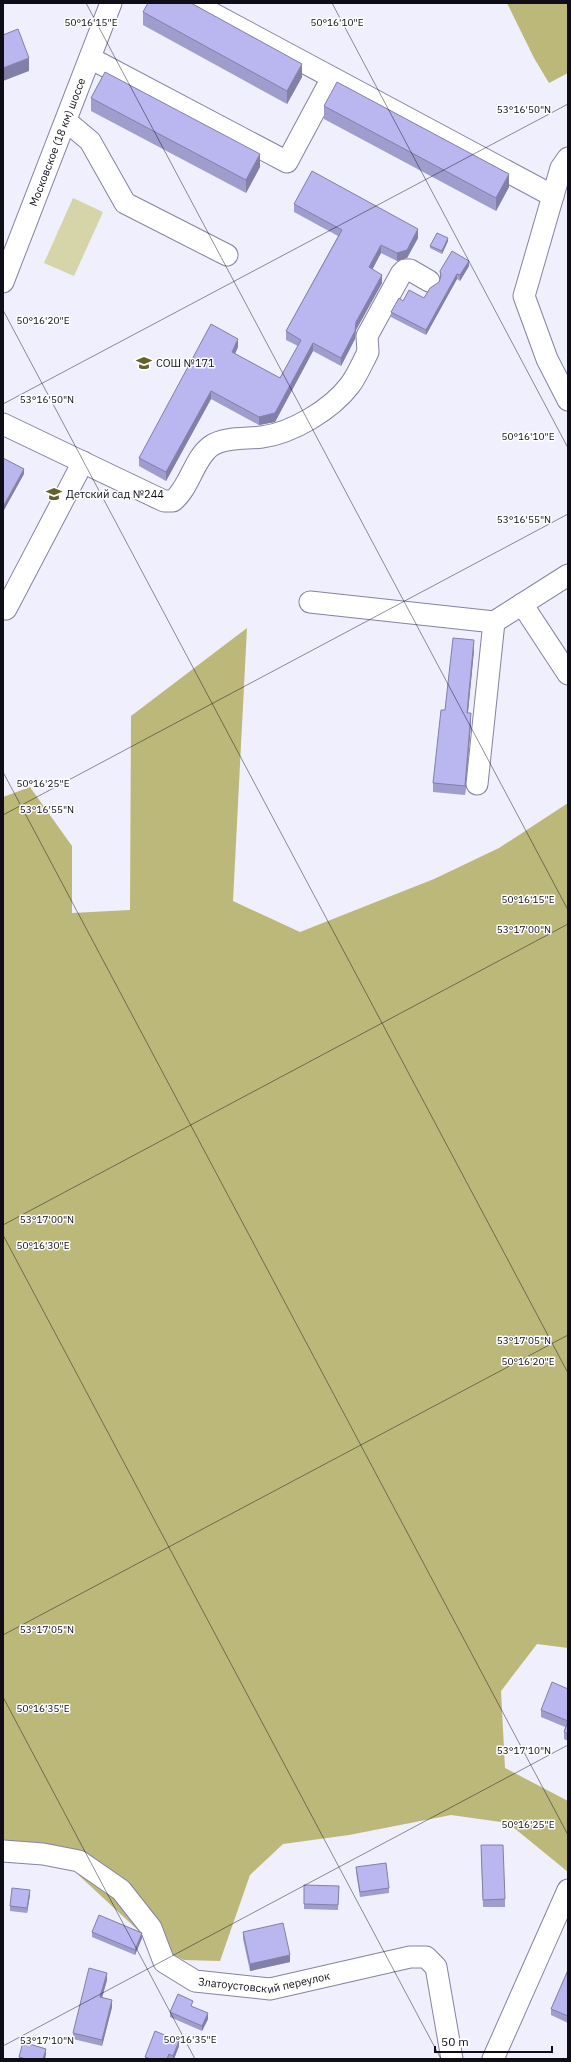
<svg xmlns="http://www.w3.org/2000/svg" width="571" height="2062" font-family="'IBM Plex Sans',sans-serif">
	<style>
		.green { fill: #d6d4a9 }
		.forest { fill: #bcb87a }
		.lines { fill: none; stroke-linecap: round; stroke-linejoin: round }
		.minor-casing { stroke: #8583a3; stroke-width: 23 }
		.minor { stroke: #fff; stroke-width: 21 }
		.wall { fill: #9f9dce }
		.shaded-wall { fill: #827fa8 }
		.building { fill: #b9b6f0; stroke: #827fa8 }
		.ticks { fill: none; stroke: #0e0d18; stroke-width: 1; stroke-opacity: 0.45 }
		.labels { text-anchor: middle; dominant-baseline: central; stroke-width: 3; stroke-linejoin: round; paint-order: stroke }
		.street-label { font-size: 11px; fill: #0e0d18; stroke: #fff }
		.poi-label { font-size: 11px; fill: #0e0d18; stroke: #fff; text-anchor: start }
		.ticks-label { font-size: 10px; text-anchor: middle; fill: #0e0d18; stroke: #fff; stroke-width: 3; stroke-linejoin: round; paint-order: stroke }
	</style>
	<rect width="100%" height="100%" fill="#efeffd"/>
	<path class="green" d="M73,198L103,212L74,276L44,263Z"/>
	<path class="forest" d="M507,3H568V73L549,83L534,58Z
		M247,628L233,901L300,932L434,879L499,848L568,803V1648L537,1644L501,1691L505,1768L568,1801V1872L508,1823L451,1815L349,1835L283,1844L250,1875L220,1961L184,1960L154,1945L72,1869L3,1857V797L30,787L72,846V913L130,910L131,716Z"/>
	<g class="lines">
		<defs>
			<g id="minor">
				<path d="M193,3L553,196"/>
				<path d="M90,58L287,162L332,78"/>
				<path d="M66,121L90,141L125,203L227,255"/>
				<path d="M568,158L561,168L524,296L547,359L568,400"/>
				<path id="s1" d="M3,282L111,3"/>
				<path d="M3,424L164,501H173C190,487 194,458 211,446C224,437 246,439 262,437C292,433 331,410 350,385C356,377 361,366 366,356L368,352L367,336L401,274L405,270H410L429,281"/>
				<path d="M310,602L494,622L568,575"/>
				<path d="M522,604L568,674"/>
				<path d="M6,609L83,462"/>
				<path d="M477,784L494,622"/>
				<path id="s2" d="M3,1851L43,1854L79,1861L121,1890L151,1928L164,1962L195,1981L270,1989L410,1957H426L436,1967L452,2059"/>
				<path d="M493,2059L568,1890"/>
			</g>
		</defs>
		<use href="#minor" class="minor-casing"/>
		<use href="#minor" class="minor"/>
	</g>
	<path class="wall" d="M143,12L302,77L287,104L143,25Z
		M91,98L260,167L246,193L91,111Z
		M324,106L509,187L496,211L324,119Z
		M294,204L418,238L407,258L397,261L381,253L372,269L382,283L356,330L355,339L341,366L313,351L275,422L259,425L211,399L166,481L139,466V458L238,347L235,354L280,378L298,346L286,340V331L338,236L294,212Z
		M448,241L442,254L430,248V246Z
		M469,266L460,281L457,279L426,335L391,317V312L403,301L424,298L439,282L440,278V271Z
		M474,650L468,713L471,723L465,795L433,792V783L445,710Z
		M568,1689V1741L564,1739V1732L565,1727L541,1717V1710Z
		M481,1853L505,1899V1907H483Z
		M356,1867L389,1888V1893L360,1897L356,1872Z
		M339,1886L338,1910L304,1909V1904Z
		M30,1895L27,1913L10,1911V1906Z
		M92,1932L142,1938L135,1955L92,1937Z
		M243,1932L290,1962L250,1971L243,1939Z
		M568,1970V2023L551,2015V2009Z
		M107,1980L102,1998L112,2007L102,2046L73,2039V2033Z
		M193,2007L208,2019L202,2031L170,2017V2012Z
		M179,2046L174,2059H145V2057Z
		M46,2054L45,2059H19V2057Z"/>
	<path class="shaded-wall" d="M29,58V71L3,81V68Z
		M302,64V77L287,104V91Z
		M260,154V167L246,193V180Z
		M509,174V187L496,211V198Z
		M418,229V238L407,258L397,261V253Z
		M448,238V241L442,254V251Z
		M381,245V253L369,276V267Z
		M469,261V266L460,281V275Z
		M457,274V279L426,335V330Z
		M382,275V283L356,330L355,339L341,366V358L356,322Z
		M238,339V347L232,360V352Z
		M313,343V351L275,422L259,425V417Z
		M211,391V399L166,481V472Z
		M24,469V474L3,512V507Z
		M474,640V650L467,722V713Z
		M471,713V723L465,795V786Z
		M30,1890V1895L27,1913V1908Z
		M142,1933V1938L135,1955V1950Z
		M290,1955V1962L250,1971V1964Z
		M107,1973V1980L100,2004V1997Z
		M112,2000V2007L102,2046V2040Z
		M208,2013V2019L202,2031V2026Z
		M179,2041V2046L174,2059H173V2056Z
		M46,2049V2054L45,2059H43Z"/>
	<path class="building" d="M148,3H191L302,64L287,91L143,12Z
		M18,29L29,58L3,68V35Z
		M105,72L260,154L246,180L91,98Z
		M337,82L509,174L496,198L324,106Z
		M312,171L418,229L407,250L397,253L381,245L369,267L382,275L356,322L355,331L341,358L313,343L275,413L259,417L211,391L166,472L139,458L211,324L238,339L232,352L280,378L301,340L286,331L342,230L294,204Z
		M437,233L448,238L442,251L430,246Z
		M452,251L469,261L460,275L457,274L426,330L391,312L399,298L403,301L409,290L424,298L430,288L439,282L441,276L440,271Z
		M3,458L24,469L3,507Z
		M453,638L474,640L467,713H471L465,786L433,783L441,710H445Z
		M552,1682L568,1689V1721L541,1710Z
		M568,1721V1734L564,1732Z
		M481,1845H503L505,1899L483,1900Z
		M386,1863L389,1888L360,1892L356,1867Z
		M304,1885L339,1886L338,1905L304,1904Z
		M12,1888L30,1890L27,1908L10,1906Z
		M99,1915L142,1933L135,1950L92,1932Z
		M283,1923L290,1955L250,1964L243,1932Z
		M89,1968L107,1973L100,1997L112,2000L102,2040L73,2033Z
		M568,1970V2016L551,2009Z
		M178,1994L193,2001L191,2006L208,2013L202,2026L170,2012Z
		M155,2031L179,2041L173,2056L169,2054L167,2059H151L145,2057Z
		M23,2042L46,2049L43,2059H26L19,2057Z"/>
	<path class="ticks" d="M86,3L568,910M332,3L568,448M3,310L568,1373M3,404L568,104M3,772L568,1835M3,815L568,514M3,1225L568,924M3,1235L441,2059M3,1635L568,1335M3,1697L195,2059M3,2046L568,1745"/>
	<defs>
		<symbol id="school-bare" viewBox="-9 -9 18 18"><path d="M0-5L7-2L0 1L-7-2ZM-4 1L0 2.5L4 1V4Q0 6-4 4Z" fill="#64612d" stroke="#fff" stroke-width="2.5" paint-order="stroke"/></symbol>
	</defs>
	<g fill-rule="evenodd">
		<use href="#school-bare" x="133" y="352" width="22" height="22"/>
		<use href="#school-bare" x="43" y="483" width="22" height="22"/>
	</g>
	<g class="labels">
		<g class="street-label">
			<text stroke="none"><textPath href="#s1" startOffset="150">Московское (18 км) шоссе</textPath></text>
			<text stroke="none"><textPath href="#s2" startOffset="319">Златоустовский переулок</textPath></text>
		</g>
		<g class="poi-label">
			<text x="156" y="363">СОШ №171</text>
			<text x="66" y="494">Детский сад №244</text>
		</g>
	</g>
	<g class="ticks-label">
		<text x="91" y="26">50°16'15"E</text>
		<text x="337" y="26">50°16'10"E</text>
		<text x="524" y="113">53°16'50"N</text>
		<text x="43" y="324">50°16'20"E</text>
		<text x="47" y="403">53°16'50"N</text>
		<text x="528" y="440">50°16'10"E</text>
		<text x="524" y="523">53°16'55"N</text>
		<text x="43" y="787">50°16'25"E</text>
		<text x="47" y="813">53°16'55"N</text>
		<text x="528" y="903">50°16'15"E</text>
		<text x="524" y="933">53°17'00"N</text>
		<text x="47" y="1223">53°17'00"N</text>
		<text x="43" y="1249">50°16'30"E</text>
		<text x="524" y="1344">53°17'05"N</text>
		<text x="528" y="1365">50°16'20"E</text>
		<text x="47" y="1633">53°17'05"N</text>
		<text x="43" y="1712">50°16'35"E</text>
		<text x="524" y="1754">53°17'10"N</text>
		<text x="528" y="1828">50°16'25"E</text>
		<text x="190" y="2043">50°16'35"E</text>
		<text x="47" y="2044">53°17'10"N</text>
	</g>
	<rect width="571" height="2062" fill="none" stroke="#0e0d18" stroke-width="8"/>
	<path d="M435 2046v6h117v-6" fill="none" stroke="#0e0d18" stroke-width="2"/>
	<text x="441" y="2046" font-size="12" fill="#0e0d18" stroke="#ffffff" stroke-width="3" paint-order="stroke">50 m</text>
</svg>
